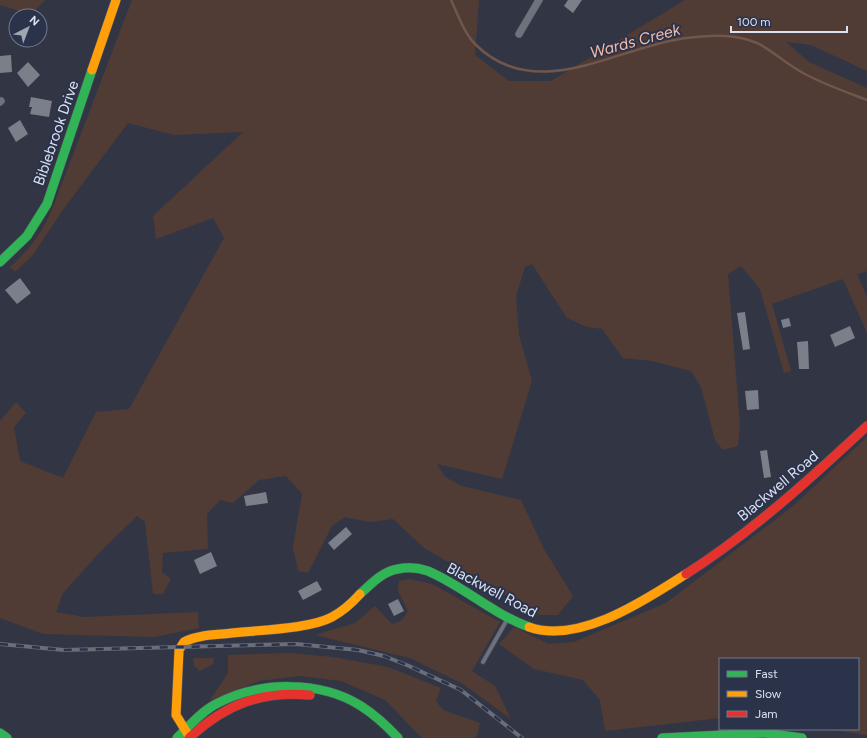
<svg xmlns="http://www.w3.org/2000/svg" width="867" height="738" font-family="Figtree,sans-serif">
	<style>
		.green { fill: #503c35 }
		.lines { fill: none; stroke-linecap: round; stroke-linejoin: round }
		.stream { stroke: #71564c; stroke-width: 2.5 }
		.building { fill: #7b7f8a }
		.lane-casing { stroke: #515561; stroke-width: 5 }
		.street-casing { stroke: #515561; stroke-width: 8 }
		.fast-casing { stroke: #515561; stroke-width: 10 }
		.slow-casing { stroke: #515561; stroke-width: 10 }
		.jam-casing { stroke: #515561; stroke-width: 10 }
		.lane { stroke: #6e727d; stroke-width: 3.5 }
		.street { stroke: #6e727d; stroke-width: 7 }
		.fast { stroke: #30b455; stroke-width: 9 }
		.slow { stroke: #ff9f0a; stroke-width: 9 }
		.jam { stroke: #e5322d; stroke-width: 9 }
		.rail-casing { stroke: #6a6e7a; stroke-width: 4 }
		.rail { stroke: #2b334b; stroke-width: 2.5; stroke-dasharray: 8; stroke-linecap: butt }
		.labels { text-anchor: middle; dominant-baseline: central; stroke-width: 4; stroke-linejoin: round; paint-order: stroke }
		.street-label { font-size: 15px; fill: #dbe1f0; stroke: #2b334b }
		.water-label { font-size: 16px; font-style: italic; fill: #f4baa3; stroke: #2b334b }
	</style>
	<rect width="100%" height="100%" fill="#323644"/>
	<path class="green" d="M0,0H45L31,15L1,5L0,7Z
		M132,0H479L475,55L509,81H551L685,0H867V71L811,45L786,42L809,62L867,88V271L857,274L867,297V333L843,279L772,304L791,371L784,373L760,289L741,266L728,274L740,425L738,446L723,450L715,440L701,387L691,371L652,361L623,358L602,329L587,327L567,318L532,264L525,267L516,296L519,335L532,381L502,479L437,464L445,477L462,486L521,500L544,549L573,596L558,615H540L424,548L393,519L370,522L345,517L332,526L308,573L298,571L293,547L302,494L286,476L259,480L233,503L220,500L207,514L208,549L163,553L162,572L171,579L163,594H153L145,522L137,516L101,551L63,593L56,612L84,617L198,612L199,628L154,637L43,634L0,618V421L16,402L26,413L14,427L20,461L63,478L96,412L129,409L224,238L213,218L156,239L153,216L243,132L174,135L128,123L62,211L32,256L15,272L10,267C31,248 42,233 53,207Z
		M867,437V735L826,729H858V659H720V718L605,731L600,700L583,680L534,669L499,644L514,627L549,644L574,642L666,603L793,506Z
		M409,579L432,584L500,622L472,671L495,686L511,719L463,684L410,658L315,635L355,623L375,606L392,624L401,621L408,611L398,591L399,581Z
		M288,653L333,657L388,667L441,688L436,701L443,710L480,723L477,736L474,738H422L385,700L341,681L300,676L259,681L210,700L228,673V655Z
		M193,658H214L213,664L200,671L194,666Z"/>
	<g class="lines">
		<path class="stream" d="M451,0C458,15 464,33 476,45C527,95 593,62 650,46C674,39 701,35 725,36C765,38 772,56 803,73C823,84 846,92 867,100"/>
	</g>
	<path class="building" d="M568,0H582L573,13L564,6Z
		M11,55L12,72L0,73V56Z
		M28,62L40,75L28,87L17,73Z
		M31,97L52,101L49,117L30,114L32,107H29Z
		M20,120L28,134L16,142L8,128Z
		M20,278L31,293L17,304L5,290Z
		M745,312L750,349L743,350L737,313Z
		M789,318L791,326L783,328L781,320Z
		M850,326L855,338L835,347L830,335Z
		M808,341L809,369H799L797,342Z
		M758,390L759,409L747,410L745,391Z
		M767,450L771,477L764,478L760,451Z
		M266,492L268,503L246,506L244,496Z
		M346,527L352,534L334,550L328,543Z
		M211,552L217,566L200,574L194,560Z
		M317,581L322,590L303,600L298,591Z
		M398,599L404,611L394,616L388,604Z"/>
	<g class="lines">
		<defs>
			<path id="lane" d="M483,662L508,618"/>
			<path id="street" d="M519,34L539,0
				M0,102L1,101"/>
			<path id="fast" d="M0,262L27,236L47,204L92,70
				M360,594C371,584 383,571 398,569C407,567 419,568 428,571C463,586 493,614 529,627
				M0,733L7,738
				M177,738C189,726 201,712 216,704C259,681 320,680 361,706C375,715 387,726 398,738
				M662,738L764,733L802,738"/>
			<path id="slow" d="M92,70L116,0
				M529,627C579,645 645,600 686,574
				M189,736L176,715L179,650L184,642C195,636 210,635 223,634C251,630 308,630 332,617C343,611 352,603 360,594"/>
			<path id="jam" d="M686,574C752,532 810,479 867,426
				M189,738C226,704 260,691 310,695"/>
		</defs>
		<use href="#lane" class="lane-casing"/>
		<use href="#street" class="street-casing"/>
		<use href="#fast" class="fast-casing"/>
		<use href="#slow" class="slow-casing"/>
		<use href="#jam" class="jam-casing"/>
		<use href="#lane" class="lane"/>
		<use href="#street" class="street"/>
		<use href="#fast" class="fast"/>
		<use href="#slow" class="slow"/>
		<use href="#jam" class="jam"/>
		<defs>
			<path id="rail" d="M0,644L64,650L296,644L358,650L384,656L409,666L461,690L522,738"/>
		</defs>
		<use href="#rail" class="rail-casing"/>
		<use href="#rail" class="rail"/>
	</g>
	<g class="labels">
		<g class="street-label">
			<text transform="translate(56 133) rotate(-71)">Biblebrook Drive</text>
			<text transform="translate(778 486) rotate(-40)">Blackwell Road</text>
			<text transform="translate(492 590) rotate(28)">Blackwell Road</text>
		</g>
		<g class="water-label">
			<text transform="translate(635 41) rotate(-15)">Wards Creek</text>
		</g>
	</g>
	<rect x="719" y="658" width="140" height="72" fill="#2b334b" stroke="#71798d"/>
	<rect x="727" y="671" width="20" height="6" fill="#30b455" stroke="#71798d"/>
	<text x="755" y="678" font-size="12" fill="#dbe1f0">Fast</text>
	<rect x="727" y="691" width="20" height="6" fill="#ff9f0a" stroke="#71798d"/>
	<text x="755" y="698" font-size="12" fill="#dbe1f0">Slow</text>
	<rect x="727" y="711" width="20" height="6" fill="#e5322d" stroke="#71798d"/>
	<text x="755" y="718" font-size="12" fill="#dbe1f0">Jam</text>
	<g transform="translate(28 28) rotate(42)"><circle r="19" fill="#2b334b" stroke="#71798d"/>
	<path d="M0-3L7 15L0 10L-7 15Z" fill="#a0a5b4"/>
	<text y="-6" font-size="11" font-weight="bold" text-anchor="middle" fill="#dbe1f0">N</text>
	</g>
	<path d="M731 26v6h116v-6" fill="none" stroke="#dbe1f0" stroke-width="2"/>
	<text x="737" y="26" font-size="12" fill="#dbe1f0" stroke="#2b334b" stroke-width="3" paint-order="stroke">100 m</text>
</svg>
